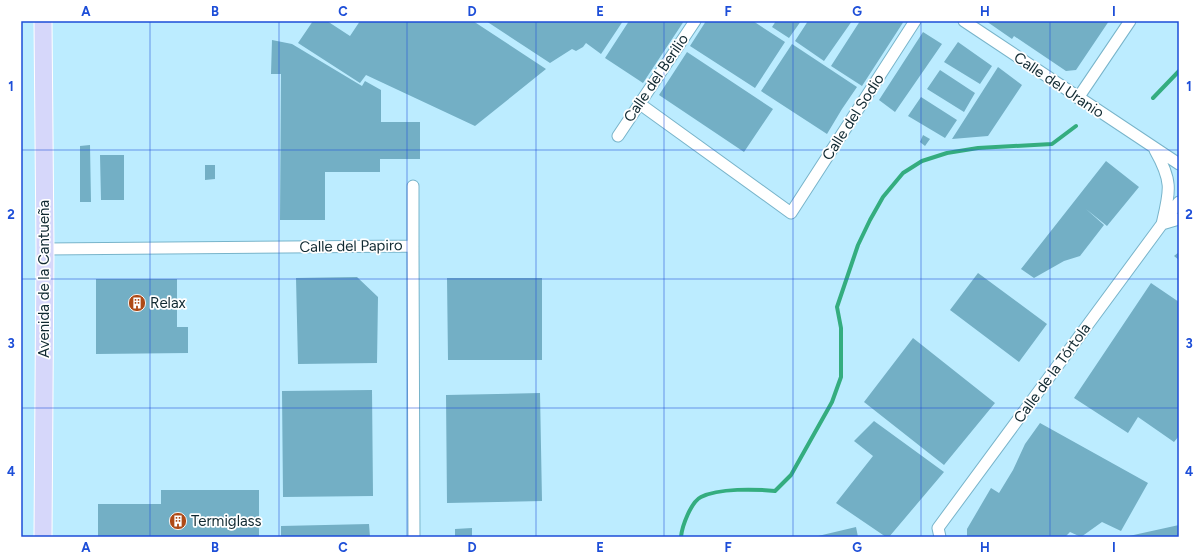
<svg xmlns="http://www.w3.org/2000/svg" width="1200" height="558" font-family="Figtree,sans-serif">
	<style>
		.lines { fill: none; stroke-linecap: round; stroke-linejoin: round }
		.stream { stroke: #34ad7f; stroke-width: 4 }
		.building { fill: #73afc5 }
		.street-casing { stroke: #78b4ca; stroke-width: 13 }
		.primary-casing { stroke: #fff; stroke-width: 19 }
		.street { stroke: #fff; stroke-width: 11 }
		.primary { stroke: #d6d7fa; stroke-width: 17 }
		.grid { fill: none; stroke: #1d4ed8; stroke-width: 1; stroke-opacity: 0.55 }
		.labels { text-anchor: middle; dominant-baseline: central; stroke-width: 3.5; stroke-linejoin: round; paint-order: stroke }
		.street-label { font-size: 15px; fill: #102931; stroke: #fff }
		.poi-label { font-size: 15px; fill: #102931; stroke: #fff; text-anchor: start }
		.neatline { fill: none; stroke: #1d4ed8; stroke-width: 1.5 }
		.grid-label { font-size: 13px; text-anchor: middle; font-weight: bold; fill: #1d4ed8 }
	</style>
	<rect width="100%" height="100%" fill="#bcecff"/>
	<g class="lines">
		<path class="stream" d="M1153,98L1179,71
			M681,537C682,526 691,502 701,497C719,488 755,489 775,491L791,475L832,402L841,377V328L837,307L858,245L870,220L883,197L903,173L922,161L947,153L978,148L1052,144L1076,126"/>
	</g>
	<path class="building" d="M313,21H327L350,36L360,21H473L546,69L475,126L366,75L360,83L298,43Z
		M486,21H623L601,54L586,43L583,47L576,51L572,49L550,63Z
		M629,21H684L643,83L605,58Z
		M706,21H753L785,42L755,88L690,46Z
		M776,21H801L789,38L772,27Z
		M808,21H852L824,61L795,41Z
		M860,21H904L862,86L831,66Z
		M986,21H1109L1076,70L1066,71L1014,36L1012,39Z
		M923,32L942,44L895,112L879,100Z
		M272,40L292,44L362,86L365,81L381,90V122H420V159H380V172H325V220H280L281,74H271Z
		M958,42L992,66L980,84L944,62Z
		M792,44L857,87L842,109L827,134L761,91Z
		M687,52L773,109L744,152L659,95Z
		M998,67L1022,85L988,136L952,139Z
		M940,70L975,93L964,112L927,89Z
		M921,97L957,120L945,138L908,116Z
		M923,135L930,139L925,146L920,142Z
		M90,145L91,202H80V146Z
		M100,155H124V200H101Z
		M1106,161L1139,187L1107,226L1086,209L1104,225L1080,256L1064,261L1034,278L1021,269Z
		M205,165H215V179L205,180Z
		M1179,252V260L1174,256Z
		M978,273L1047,324L1019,362L950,310Z
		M357,277L378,297L377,363L298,364L296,278Z
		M447,278H542V360H448Z
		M96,279H177V327H188V353L96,354Z
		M1151,283L1179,302V436L1174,442L1138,417L1128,433L1074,398Z
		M913,338L995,403L944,465L864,402Z
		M372,390L373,496L283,497L282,391Z
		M540,393L542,501L447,503L446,395Z
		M874,421L944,472L889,537H886L836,503L873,456L854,441Z
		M1040,423L1148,483L1121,531L1102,522L1081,537L1070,532L1065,537H967V529L991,488L999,493L1013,470L1025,444Z
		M161,490H259V537H98V504H161Z
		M369,524L370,537H281V526Z
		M1179,525V537H1129V536Z
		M856,527L858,537H818V536Z
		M472,528V537H455V529Z"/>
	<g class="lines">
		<defs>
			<path id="street" d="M964,21L1179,164
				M1078,98L1130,21
				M640,104L791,213L915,21
				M618,136L695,21
				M1155,150C1173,182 1170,190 1162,224
				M413,186V246
				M1164,221L1179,202
				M45,249L413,246L414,537
				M940,537L938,528L1162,224L1179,219"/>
			<path id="primary" d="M43,537L45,249L43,21"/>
		</defs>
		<use href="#street" class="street-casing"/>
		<use href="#primary" class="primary-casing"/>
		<use href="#street" class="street"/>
		<use href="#primary" class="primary"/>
	</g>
	<path class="grid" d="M150,21V537M279,21V537M407,21V537M536,21V537M664,21V537M793,21V537M921,21V537M1050,21V537M21,150H1179M21,279H1179M21,408H1179"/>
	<defs>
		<symbol id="building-disc" viewBox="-11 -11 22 22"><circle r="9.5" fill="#ae4a17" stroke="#fff"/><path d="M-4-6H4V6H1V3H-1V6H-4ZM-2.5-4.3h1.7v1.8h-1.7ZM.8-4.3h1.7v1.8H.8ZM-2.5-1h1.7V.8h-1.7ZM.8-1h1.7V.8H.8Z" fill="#fff"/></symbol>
	</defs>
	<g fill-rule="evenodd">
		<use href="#building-disc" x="127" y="293" width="20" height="20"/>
		<use href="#building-disc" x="168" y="511" width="20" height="20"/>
	</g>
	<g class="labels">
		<g class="street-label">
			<text transform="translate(656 78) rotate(-56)">Calle del Berilio</text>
			<text transform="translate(1059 85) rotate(34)">Calle del Uranio</text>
			<text transform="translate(853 117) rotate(-57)">Calle del Sodio</text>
			<text transform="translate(351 246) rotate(-1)">Calle del Papiro</text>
			<text transform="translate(44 279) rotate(-90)">Avenida de la Cantueña</text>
			<text transform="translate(1052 373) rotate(-54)">Calle de la Tórtola</text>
		</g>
		<g class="poi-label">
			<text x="150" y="303">Relax</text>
			<text x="191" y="521">Termiglass</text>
		</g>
	</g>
	<rect width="1200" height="558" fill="none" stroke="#ffffff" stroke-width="44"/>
	<rect x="22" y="22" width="1156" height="514" class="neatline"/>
	<g class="grid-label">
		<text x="86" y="16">A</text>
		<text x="215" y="16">B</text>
		<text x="343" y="16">C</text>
		<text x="472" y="16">D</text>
		<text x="600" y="16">E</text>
		<text x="728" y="16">F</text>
		<text x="857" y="16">G</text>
		<text x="985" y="16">H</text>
		<text x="1114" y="16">I</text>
		<text x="11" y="91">1</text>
		<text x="1189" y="91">1</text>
		<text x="11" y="219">2</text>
		<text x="1189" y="219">2</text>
		<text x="11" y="348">3</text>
		<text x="1189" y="348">3</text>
		<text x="11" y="476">4</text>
		<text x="1189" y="476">4</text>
		<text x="86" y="552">A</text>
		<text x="215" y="552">B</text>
		<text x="343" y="552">C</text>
		<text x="472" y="552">D</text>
		<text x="600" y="552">E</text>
		<text x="728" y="552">F</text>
		<text x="857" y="552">G</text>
		<text x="985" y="552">H</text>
		<text x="1114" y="552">I</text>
	</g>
</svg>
